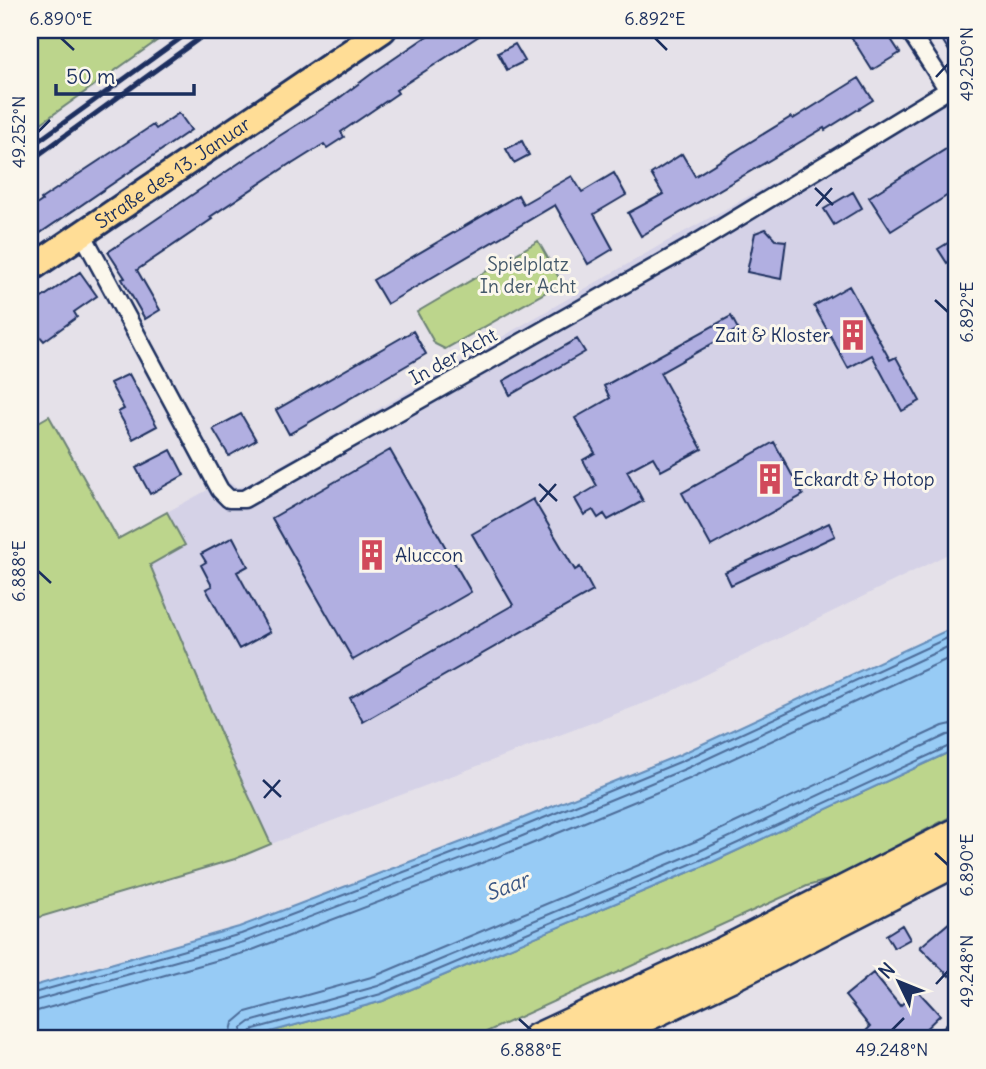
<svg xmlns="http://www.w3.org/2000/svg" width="986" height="1069" font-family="Delius,sans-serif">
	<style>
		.built { fill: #d5d2e7 }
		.green { fill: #bcd58c; stroke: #6c8275; stroke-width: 2 }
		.water { fill: #97cbf5; stroke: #658db9; stroke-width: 2 }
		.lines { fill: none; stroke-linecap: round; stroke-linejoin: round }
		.shore { stroke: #4d6d9a; stroke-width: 2 }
		.building { fill: #b1afe1; stroke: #1b2f5e; stroke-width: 2 }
		.minor-casing { stroke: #1b2f5e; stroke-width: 21 }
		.tertiary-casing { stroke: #1b2f5e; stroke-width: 24 }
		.primary-casing { stroke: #1b2f5e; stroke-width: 30 }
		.motorway-casing { stroke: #1b2f5e; stroke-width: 35 }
		.minor { stroke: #fbf7ec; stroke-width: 16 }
		.tertiary { stroke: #fbf7ec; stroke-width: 19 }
		.primary { stroke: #ffdd96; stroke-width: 24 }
		.motorway { stroke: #ffdd96; stroke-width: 30 }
		.rail { stroke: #1b2f5e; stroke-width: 5 }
		.ticks { fill: none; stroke: #1b2f5e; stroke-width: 2.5 }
		.labels { text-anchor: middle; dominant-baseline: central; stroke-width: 6; stroke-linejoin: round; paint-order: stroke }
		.street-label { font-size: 19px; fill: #1b2f5e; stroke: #fbf7ec }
		.park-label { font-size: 19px; fill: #43586a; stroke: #fbf7ec }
		.poi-label { font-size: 19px; fill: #1b2f5e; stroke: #fbf7ec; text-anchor: start }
		.water-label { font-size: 21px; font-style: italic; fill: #3a5684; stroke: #fbf7ec }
		.neatline { fill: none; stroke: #1b2f5e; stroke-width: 2.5 }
		.ticks-label { font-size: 18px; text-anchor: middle; fill: #1b2f5e }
	</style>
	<rect width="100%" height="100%" fill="#e5e1e9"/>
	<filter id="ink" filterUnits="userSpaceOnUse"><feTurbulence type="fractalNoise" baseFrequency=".0143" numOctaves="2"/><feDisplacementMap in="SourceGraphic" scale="14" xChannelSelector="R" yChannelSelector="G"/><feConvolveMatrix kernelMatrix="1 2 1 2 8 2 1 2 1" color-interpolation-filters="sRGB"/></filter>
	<g filter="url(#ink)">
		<path class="built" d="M956,74V550L663,696L271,844L228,751L150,564L185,545L167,512L226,480L236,487L245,486L664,243L796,170Z"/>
		<path class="green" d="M30,30H172L30,131Z
			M538,241L562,283L445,349L435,344L417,312Z
			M49,416L118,539L167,512L185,545L150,565L228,751L271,844L235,859L30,920V427Z
			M956,749V814L836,878L807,886L471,1039H244L383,1001L706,865Z"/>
		<path class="water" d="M956,626V749L706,865L383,1001L244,1039H30V987L239,927L514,822L679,755Z"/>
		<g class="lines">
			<path class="shore" d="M30,994L241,934L517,829L682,761L956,634
				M30,1002L244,942L520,837L685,769L956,643
				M30,1013L247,952L524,847L689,779L956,655
				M229,1039L233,1023L246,1012L375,976L696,841L943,726L956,723
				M240,1039L242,1028L250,1022L378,986L700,851L947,735L956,734
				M249,1039L250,1033L254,1029L381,994L703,859L956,743"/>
		</g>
		<path class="building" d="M436,30H488L396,90L398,93L341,132L344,137L327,148L324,144L292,164L291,163L210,217L212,219L137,270L160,310L145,319L122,279L125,278L108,252L276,138L338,99L370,75Z
			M847,30H885L900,53L872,70Z
			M936,30H956V62Z
			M515,44L525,61L507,70L498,53Z
			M859,78L873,100L825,130L824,128L641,236L628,213L663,194L651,174L682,154L695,176L791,117L793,119Z
			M179,113L191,130L30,240V209L42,201L41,199L153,125L156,129Z
			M522,141L529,155L514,163L506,149Z
			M951,146L956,155V190L891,231L869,197Z
			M614,173L626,195L594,214L613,249L588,264L555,205L387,304L373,280L518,195L523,204L572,176L582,192Z
			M853,192L862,208L834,225L824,209Z
			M766,229L776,240L786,241L781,279L747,272L755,233Z
			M956,238V257L947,263L938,249Z
			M80,272L97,296L74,312L77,317L44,341L38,334L30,339V306Z
			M849,286L890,360L896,357L920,401L902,411L872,355L848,368L814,306Z
			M731,316L738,329L660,373L702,449L661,471L653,457L627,471L643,501L608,520L604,514L598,518L593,510L584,515L575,499L597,486L583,460L595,453L575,418L610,398L604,386Z
			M413,331L426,354L289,434L276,410Z
			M577,339L585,352L510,395L503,381Z
			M129,374L157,426L133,439L118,412L124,409L110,383Z
			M241,414L256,440L229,456L213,429Z
			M774,442L803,495L711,546L682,493Z
			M171,450L184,475L150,494L136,468Z
			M390,450L471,592L353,660L272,518Z
			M533,499L575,570L580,567L593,591L363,722L350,698L513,605L472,534Z
			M829,523L835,536L731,585L725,572Z
			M233,537L248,566L237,572L270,632L239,649L206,589L212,586L201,565L206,562L201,554Z
			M956,917V969L949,976L920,947Z
			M902,925L910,939L894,948L886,935Z
			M873,973L900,1006L917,990L940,1015L915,1039H858L870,1027L845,996Z"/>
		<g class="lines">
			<defs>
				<path id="minor" d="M909,30L948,90
					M82,233L220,490L229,499H244L685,250L956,85"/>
				<path id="tertiary" d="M947,1039L956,1030"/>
				<g id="primary">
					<path id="s1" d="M30,269L383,30"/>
				</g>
				<path id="motorway" d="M537,1039L724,952L956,834
					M597,1039L737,973L956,861"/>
			</defs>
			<use href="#minor" class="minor-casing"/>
			<use href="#tertiary" class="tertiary-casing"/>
			<use href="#primary" class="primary-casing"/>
			<use href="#motorway" class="motorway-casing"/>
			<use href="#minor" class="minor"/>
			<use href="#tertiary" class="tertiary"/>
			<use href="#primary" class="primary"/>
			<use href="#motorway" class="motorway"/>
			<path class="rail" d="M30,147L192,30
				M30,161L211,30"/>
		</g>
	</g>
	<path class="ticks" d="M61,38L74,50M655,38L667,50M936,77L948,64M38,132L50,120M815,188L833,205M816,206L832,188M935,300L948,312M539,484L557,501M540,502L556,484M38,571L51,583M263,780L281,797M264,798L280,780M935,853L948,865M936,984L948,971M519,1019L531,1030M892,1030L904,1018"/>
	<defs>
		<symbol id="building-bare" viewBox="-9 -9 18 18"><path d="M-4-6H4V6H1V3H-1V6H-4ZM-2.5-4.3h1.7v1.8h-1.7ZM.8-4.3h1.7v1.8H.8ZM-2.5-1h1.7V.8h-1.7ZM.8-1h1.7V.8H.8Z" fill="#d1495b" stroke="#fbf7ec" stroke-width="2.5" paint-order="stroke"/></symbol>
	</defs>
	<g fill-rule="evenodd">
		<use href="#building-bare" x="831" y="313" width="44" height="44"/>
		<use href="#building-bare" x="748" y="457" width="44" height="44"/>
		<use href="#building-bare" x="350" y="533" width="44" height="44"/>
	</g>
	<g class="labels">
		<g class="street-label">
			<text stroke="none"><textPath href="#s1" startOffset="172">Straße des 13. Januar</textPath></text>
			<text transform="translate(453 356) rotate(-29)">In der Acht</text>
		</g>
		<g class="park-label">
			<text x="528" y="264">Spielplatz<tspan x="528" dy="22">In der Acht</tspan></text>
		</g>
		<g class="poi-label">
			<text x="830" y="335" text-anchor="end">Zait &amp; Kloster</text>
			<text x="793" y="479">Eckardt &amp; Hotop</text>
			<text x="395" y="555">Aluccon</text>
		</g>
		<g class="water-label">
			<text transform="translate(507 886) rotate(-21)">Saar</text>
		</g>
	</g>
	<rect width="986" height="1069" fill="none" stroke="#fbf7ec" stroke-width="77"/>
	<g transform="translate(899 982) rotate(313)" stroke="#fbf7ec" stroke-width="5" paint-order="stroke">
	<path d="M0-5L12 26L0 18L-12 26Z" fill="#1b2f5e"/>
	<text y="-10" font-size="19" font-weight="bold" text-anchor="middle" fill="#1b2f5e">N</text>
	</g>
	<path d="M56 84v10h138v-10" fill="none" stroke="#1b2f5e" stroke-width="3.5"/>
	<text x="66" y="84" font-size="21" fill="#1b2f5e" stroke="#fbf7ec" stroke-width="5" paint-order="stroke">50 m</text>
	<rect x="38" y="38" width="910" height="992" class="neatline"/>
	<g class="ticks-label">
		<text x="61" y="25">6.890°E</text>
		<text x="655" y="25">6.892°E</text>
		<text transform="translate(967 64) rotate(-90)" y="6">49.250°N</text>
		<text transform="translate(19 132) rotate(-90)" y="6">49.252°N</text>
		<text transform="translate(967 312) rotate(-90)" y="6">6.892°E</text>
		<text transform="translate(19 571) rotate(-90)" y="6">6.888°E</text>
		<text transform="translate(967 865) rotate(-90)" y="6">6.890°E</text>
		<text transform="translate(967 971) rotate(-90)" y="6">49.248°N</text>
		<text x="531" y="1056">6.888°E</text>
		<text x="892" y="1056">49.248°N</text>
	</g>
</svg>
